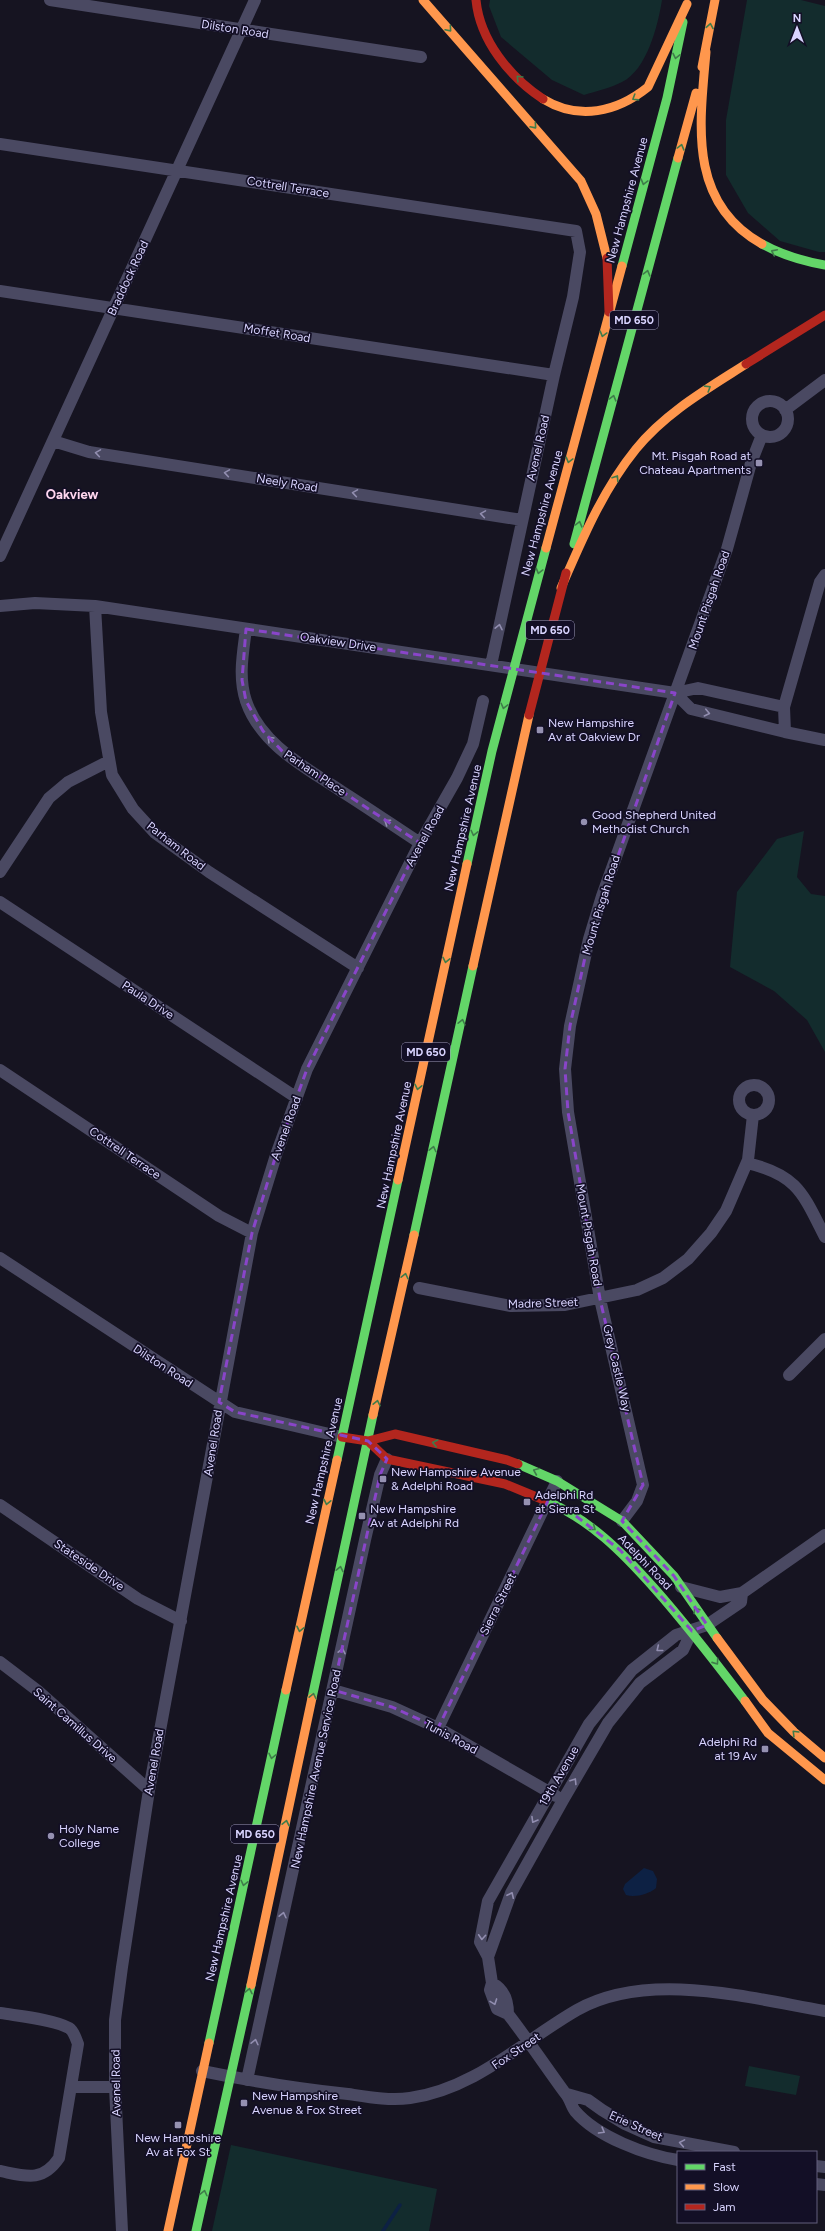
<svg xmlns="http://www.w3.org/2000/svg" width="825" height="2231" font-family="Figtree,sans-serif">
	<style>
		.green { fill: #132c2d }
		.water { fill: #0d2144 }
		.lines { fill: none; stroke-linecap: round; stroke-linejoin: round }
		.stream { stroke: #0d2144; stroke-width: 3.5 }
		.street { stroke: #4a4962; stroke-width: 12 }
		.fast { stroke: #63d668; stroke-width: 9 }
		.slow { stroke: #ff974d; stroke-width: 9 }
		.jam { stroke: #b3261e; stroke-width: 9 }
		.oneway { stroke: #3f7c4a }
		.oneway2 { stroke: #928eb0 }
		.marked { fill: none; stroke: #8945c9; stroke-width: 3; stroke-dasharray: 8 5; stroke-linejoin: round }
		.poi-dot { fill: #9591b1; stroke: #130f26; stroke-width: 1.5 }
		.labels { text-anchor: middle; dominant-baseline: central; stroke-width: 3.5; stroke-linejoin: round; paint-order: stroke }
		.shield { fill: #130f26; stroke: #9e99be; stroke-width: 1 }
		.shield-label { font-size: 11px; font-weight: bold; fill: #d9d4ff }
		.street-label { font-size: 12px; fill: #d9d4ff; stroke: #130f26 }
		.poi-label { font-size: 12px; fill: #d9d4ff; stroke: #130f26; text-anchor: start }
		.neighbourhood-label { font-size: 13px; font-weight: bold; fill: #ffd6f0; stroke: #130f26 }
	</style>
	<rect width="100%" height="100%" fill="#161421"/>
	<path class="green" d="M490,0H662C658,25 647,70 622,82C611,88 596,91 584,95L552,80L501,37L489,6Z
		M747,0H801L825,6V252H819L780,241L748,213L726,175V120Z
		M804,831L797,877L811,894L825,896V1052L807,1020L774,991L730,967L737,892L777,839Z
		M749,2066L800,2076L796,2095L745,2086Z
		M231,2145L437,2189L429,2231H212Z"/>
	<path class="water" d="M644,1868L653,1871L657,1879L656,1888C649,1894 635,1898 626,1895L623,1889L625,1884Z"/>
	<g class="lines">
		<path class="stream" d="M383,2231L400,2205"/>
		<path class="street" d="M50,0L421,57
			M0,144L576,231L580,252L573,297L554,375L491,665
			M0,291L554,375
			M752 419a18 18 0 1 1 36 0a18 18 0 1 1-36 0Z
			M785,410L825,380
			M53,441L89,452L522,520
			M0,556L255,0
			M825,575L820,582L784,707L785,732L825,740
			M0,606L35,603L95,606L675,693L698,688L784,707
			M95,606L101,712L112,775L133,809L155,833L209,872L358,968
			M246,629C243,653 238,677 246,701C261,745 305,767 341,791C368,808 394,826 420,843
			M675,693L691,709L785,732
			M0,872L49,798L68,782L109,761
			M0,902L297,1098
			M0,1070L219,1216L252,1233
			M739 1100a15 15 0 1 1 30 0a15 15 0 1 1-30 0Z
			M747,1163C798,1175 803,1194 825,1237
			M0,1258L235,1412L342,1437
			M419,1288L511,1306L565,1305L637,1290L663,1278L688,1259L711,1233L726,1211L748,1160L753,1115
			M789,1375L825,1339
			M0,1505L138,1599L181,1621
			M622,1521L637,1501L643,1485L600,1299L568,1112L565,1069L570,1026L589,939L602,896L727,549L751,463L762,435
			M681,1587L720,1597L742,1593
			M0,1662L38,1691L149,1790
			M333,1690L392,1707L438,1728L556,1796
			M438,1728L557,1481
			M488,1957L511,1893L563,1800L608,1723L640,1683L683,1650L692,1631
			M492,1983C504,1989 508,2000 508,2014
			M0,2013C18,2016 53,2019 69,2028C74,2031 76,2039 78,2044L59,2158C42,2183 25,2176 0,2171
			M202,2071C251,2081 299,2089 348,2094C368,2097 390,2101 410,2098C475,2089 523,2041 577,2010C648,1970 749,1998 825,2011
			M247,2080L365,1540L380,1475L387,1459
			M71,2087H115
			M567,2094L588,2100L602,2110L625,2124L654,2137L734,2152
			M678,2160C646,2155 597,2137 575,2111C571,2106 570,2098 565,2093C546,2067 528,2040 508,2014L497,2009L490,1990L492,1983L488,1957L480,1942L488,1901L589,1724L632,1670L676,1635L707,1625L741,1602L742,1593L825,1535
			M816,2166L825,2167
			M816,2184L825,2185
			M122,2231L115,2087V2020L122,1967L149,1790L252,1233L276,1155L307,1069L420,843L457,778L473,744L483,701"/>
		<path class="fast" d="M762,244C782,255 802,261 825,265
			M622,266L667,98L683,22
			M574,544L678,158
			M467,864L492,751L546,548
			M414,1235L473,966
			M337,1460L398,1180
			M518,1464L557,1481L622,1521L674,1576L717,1638
			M544,1500C590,1519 623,1553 655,1589C687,1625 716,1663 745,1701
			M312,1698L373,1415
			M209,2043L286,1690
			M196,2231L251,1985"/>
		<path class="slow" d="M423,0L581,181L596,214L607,258
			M706,52C700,123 687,202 762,244
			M702,67L715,0
			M543,99C579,121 617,112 648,87L687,4
			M678,158L696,93
			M546,548L622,266
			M561,588C582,540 602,491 636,449C665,413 707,389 746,364
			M473,966L529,715
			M398,1180L467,864
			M373,1415L414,1235
			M717,1638L763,1700L794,1732L825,1758
			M286,1690L337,1460
			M745,1701L768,1733L825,1780
			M251,1985L312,1698
			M168,2231L209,2043"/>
		<path class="jam" d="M476,0C480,41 510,77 543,99
			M607,258L609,312
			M746,364L825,315
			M529,715L566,573
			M342,1437L368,1441L395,1434L507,1460L518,1464
			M368,1441L387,1459L505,1484L544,1500"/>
	</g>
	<defs><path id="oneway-chevron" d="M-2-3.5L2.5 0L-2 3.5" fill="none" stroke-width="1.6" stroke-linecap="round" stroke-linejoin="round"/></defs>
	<g class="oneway">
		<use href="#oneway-chevron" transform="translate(710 26) rotate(-80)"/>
		<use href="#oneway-chevron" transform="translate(449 29) rotate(49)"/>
		<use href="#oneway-chevron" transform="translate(676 56) rotate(102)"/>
		<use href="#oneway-chevron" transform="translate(519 78) rotate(-135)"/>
		<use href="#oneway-chevron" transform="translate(635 98) rotate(148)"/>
		<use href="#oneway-chevron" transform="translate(534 126) rotate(49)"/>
		<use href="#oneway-chevron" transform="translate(681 147) rotate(-75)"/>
		<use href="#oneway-chevron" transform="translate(644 182) rotate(105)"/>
		<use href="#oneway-chevron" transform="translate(774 252) rotate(-154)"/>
		<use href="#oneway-chevron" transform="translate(647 273) rotate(-75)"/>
		<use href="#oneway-chevron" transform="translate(603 334) rotate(105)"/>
		<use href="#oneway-chevron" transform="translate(708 388) rotate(-32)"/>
		<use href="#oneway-chevron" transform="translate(613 398) rotate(-75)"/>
		<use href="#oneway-chevron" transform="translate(569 460) rotate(105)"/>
		<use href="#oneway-chevron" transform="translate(616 478) rotate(-57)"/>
		<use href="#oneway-chevron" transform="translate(579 524) rotate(-75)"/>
		<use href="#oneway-chevron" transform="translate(539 571) rotate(105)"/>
		<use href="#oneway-chevron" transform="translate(504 706) rotate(104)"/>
		<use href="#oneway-chevron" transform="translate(474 833) rotate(103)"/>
		<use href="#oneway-chevron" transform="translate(446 960) rotate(102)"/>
		<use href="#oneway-chevron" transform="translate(462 1022) rotate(-77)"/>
		<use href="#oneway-chevron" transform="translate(418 1087) rotate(102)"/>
		<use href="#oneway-chevron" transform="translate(433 1149) rotate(-77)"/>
		<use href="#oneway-chevron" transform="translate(405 1276) rotate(-77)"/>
		<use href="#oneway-chevron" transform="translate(377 1403) rotate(-78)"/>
		<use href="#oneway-chevron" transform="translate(435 1443) rotate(-167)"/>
		<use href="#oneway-chevron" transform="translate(536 1471) rotate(-157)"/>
		<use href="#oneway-chevron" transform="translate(327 1502) rotate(102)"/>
		<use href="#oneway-chevron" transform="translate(593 1528) rotate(38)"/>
		<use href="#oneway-chevron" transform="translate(340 1569) rotate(-78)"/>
		<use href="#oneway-chevron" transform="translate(696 1610) rotate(-123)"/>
		<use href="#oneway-chevron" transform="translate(300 1629) rotate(102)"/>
		<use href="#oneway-chevron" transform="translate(716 1662) rotate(55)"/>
		<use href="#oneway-chevron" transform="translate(313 1696) rotate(-78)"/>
		<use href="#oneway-chevron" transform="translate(795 1733) rotate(-135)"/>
		<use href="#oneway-chevron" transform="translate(272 1756) rotate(102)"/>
		<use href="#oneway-chevron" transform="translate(286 1823) rotate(-78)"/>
		<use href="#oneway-chevron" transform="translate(244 1883) rotate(103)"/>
		<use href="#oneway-chevron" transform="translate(249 1991) rotate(-78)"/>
		<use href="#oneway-chevron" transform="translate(204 2193) rotate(-77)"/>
	</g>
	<g class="oneway2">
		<use href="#oneway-chevron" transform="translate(98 453) rotate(-171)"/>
		<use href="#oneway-chevron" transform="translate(227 473) rotate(-171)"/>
		<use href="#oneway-chevron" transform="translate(355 493) rotate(-171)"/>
		<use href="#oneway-chevron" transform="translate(483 514) rotate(-171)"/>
		<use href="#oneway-chevron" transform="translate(499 627) rotate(-78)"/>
		<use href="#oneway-chevron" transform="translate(707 713) rotate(13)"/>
		<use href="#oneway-chevron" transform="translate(270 739) rotate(-135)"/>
		<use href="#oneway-chevron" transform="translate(387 822) rotate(-146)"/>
		<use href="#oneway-chevron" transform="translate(659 1649) rotate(141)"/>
		<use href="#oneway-chevron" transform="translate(342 1651) rotate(-78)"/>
		<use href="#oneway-chevron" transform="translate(574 1781) rotate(-58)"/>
		<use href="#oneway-chevron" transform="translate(534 1820) rotate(120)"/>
		<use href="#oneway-chevron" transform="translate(511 1895) rotate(-65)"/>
		<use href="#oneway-chevron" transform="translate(283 1915) rotate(-77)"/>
		<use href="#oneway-chevron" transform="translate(482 1937) rotate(94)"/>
		<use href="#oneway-chevron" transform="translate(494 2002) rotate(70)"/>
		<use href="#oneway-chevron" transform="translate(255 2042) rotate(-77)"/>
		<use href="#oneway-chevron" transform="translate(602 2131) rotate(30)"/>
		<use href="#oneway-chevron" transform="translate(682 2143) rotate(-170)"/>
	</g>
	<path class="marked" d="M246,629L675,693L589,939L570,1026L565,1069L568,1112L600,1299L643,1485L622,1521L674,1576L707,1625L692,1631L620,1550L572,1513L548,1501L438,1728L392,1707L333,1690L380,1475L387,1459L368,1441L235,1412L219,1402L252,1233L276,1155L307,1069L420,843L284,753L263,731L246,701L242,680Z"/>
	<g class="poi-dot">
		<rect x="755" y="459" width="8" height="8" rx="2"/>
		<rect x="536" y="726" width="8" height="8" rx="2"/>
		<circle cx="584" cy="822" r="4"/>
		<rect x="379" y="1475" width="8" height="8" rx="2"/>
		<rect x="523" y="1498" width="8" height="8" rx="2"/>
		<rect x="358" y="1512" width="8" height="8" rx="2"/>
		<rect x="761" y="1745" width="8" height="8" rx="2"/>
		<circle cx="51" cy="1836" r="4"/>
		<rect x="240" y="2099" width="8" height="8" rx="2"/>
		<rect x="174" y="2121" width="8" height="8" rx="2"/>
	</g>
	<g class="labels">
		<g class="shield">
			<rect x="610" y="311" width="48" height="18" rx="3"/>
			<rect x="526" y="621" width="48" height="18" rx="3"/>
			<rect x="402" y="1043" width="48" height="18" rx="3"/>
			<rect x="231" y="1825" width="48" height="18" rx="3"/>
		</g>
		<g class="shield-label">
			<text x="634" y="320">MD 650</text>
			<text x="550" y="630">MD 650</text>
			<text x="426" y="1052">MD 650</text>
			<text x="255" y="1834">MD 650</text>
		</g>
		<g class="street-label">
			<text transform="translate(235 29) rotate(9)">Dilston Road</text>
			<text transform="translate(288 187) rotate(9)">Cottrell Terrace</text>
			<text transform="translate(627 200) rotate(-75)">New Hampshire Avenue</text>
			<text transform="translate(128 278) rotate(-65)">Braddock Road</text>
			<text transform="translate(277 333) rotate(9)">Moffet Road</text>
			<text transform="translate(538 448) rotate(-77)">Avenel Road</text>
			<text transform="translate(287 483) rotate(9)">Neely Road</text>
			<text transform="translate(542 513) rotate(-75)">New Hampshire Avenue</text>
			<text transform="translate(709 600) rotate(-71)">Mount Pisgah Road</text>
			<text transform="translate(338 642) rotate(8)">Oakview Drive</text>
			<text transform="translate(315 773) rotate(34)">Parham Place</text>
			<text transform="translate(463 828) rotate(-77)">New Hampshire Avenue</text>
			<text transform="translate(425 836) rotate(-61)">Avenel Road</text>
			<text transform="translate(176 846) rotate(38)">Parham Road</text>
			<text transform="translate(601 905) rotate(-73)">Mount Pisgah Road</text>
			<text transform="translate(148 1000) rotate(33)">Paula Drive</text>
			<text transform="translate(286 1128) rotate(-70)">Avenel Road</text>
			<text transform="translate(394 1145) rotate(-78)">New Hampshire Avenue</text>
			<text transform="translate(125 1153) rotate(34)">Cottrell Terrace</text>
			<text transform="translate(589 1235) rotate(80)">Mount Pisgah Road</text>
			<text transform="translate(543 1303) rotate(-2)">Madre Street</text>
			<text transform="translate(163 1366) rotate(33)">Dilston Road</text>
			<text transform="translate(617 1368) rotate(77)">Grey Castle Way</text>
			<text transform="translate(213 1443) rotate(-81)">Avenel Road</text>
			<text transform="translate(324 1461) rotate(-77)">New Hampshire Avenue</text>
			<text transform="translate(645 1562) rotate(46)">Adelphi Road</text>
			<text transform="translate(89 1565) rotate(34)">Stateside Drive</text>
			<text transform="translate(498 1604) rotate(-64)">Sierra Street</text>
			<text transform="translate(75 1725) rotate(41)">Saint Camillus Drive</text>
			<text transform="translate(451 1737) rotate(28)">Tunis Road</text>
			<text transform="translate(154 1762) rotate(-80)">Avenel Road</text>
			<text transform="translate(316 1769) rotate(-78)">New Hampshire Avenue Service Road</text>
			<text transform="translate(559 1776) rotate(-60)">19th Avenue</text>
			<text transform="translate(224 1918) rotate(-77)">New Hampshire Avenue</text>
			<text transform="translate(516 2051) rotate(-34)">Fox Street</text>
			<text transform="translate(116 2083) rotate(-91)">Avenel Road</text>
			<text transform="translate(636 2126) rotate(24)">Erie Street</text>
		</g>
		<g class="poi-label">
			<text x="751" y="456" text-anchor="end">Mt. Pisgah Road at<tspan x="751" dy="14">Chateau Apartments</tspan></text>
			<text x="548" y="723">New Hampshire<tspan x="548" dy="14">Av at Oakview Dr</tspan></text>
			<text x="592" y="815">Good Shepherd United<tspan x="592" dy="14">Methodist Church</tspan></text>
			<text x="391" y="1472">New Hampshire Avenue<tspan x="391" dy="14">&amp; Adelphi Road</tspan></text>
			<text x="535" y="1495">Adelphi Rd<tspan x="535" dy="14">at Sierra St</tspan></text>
			<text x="370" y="1509">New Hampshire<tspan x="370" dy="14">Av at Adelphi Rd</tspan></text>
			<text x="757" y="1742" text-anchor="end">Adelphi Rd<tspan x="757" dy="14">at 19 Av</tspan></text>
			<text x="59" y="1829">Holy Name<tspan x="59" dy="14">College</tspan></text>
			<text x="252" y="2096">New Hampshire<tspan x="252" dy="14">Avenue &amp; Fox Street</tspan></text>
			<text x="178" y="2138" text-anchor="middle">New Hampshire<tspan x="178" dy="14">Av at Fox St</tspan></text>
		</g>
		<g class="neighbourhood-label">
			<text x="72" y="494">Oakview</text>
		</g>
	</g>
	<rect x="677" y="2151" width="140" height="72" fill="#130f26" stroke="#625e7d"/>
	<rect x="685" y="2164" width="20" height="6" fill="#63d668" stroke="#625e7d"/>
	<text x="713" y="2171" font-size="12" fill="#d9d4ff">Fast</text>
	<rect x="685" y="2184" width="20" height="6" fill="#ff974d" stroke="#625e7d"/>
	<text x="713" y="2191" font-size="12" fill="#d9d4ff">Slow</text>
	<rect x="685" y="2204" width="20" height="6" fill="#b3261e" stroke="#625e7d"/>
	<text x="713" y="2211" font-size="12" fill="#d9d4ff">Jam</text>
	<g transform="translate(797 28)" stroke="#130f26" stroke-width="3" paint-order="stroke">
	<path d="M0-3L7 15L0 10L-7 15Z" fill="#d9d4ff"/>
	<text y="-6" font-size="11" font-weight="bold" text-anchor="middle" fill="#d9d4ff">N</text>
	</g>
</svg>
